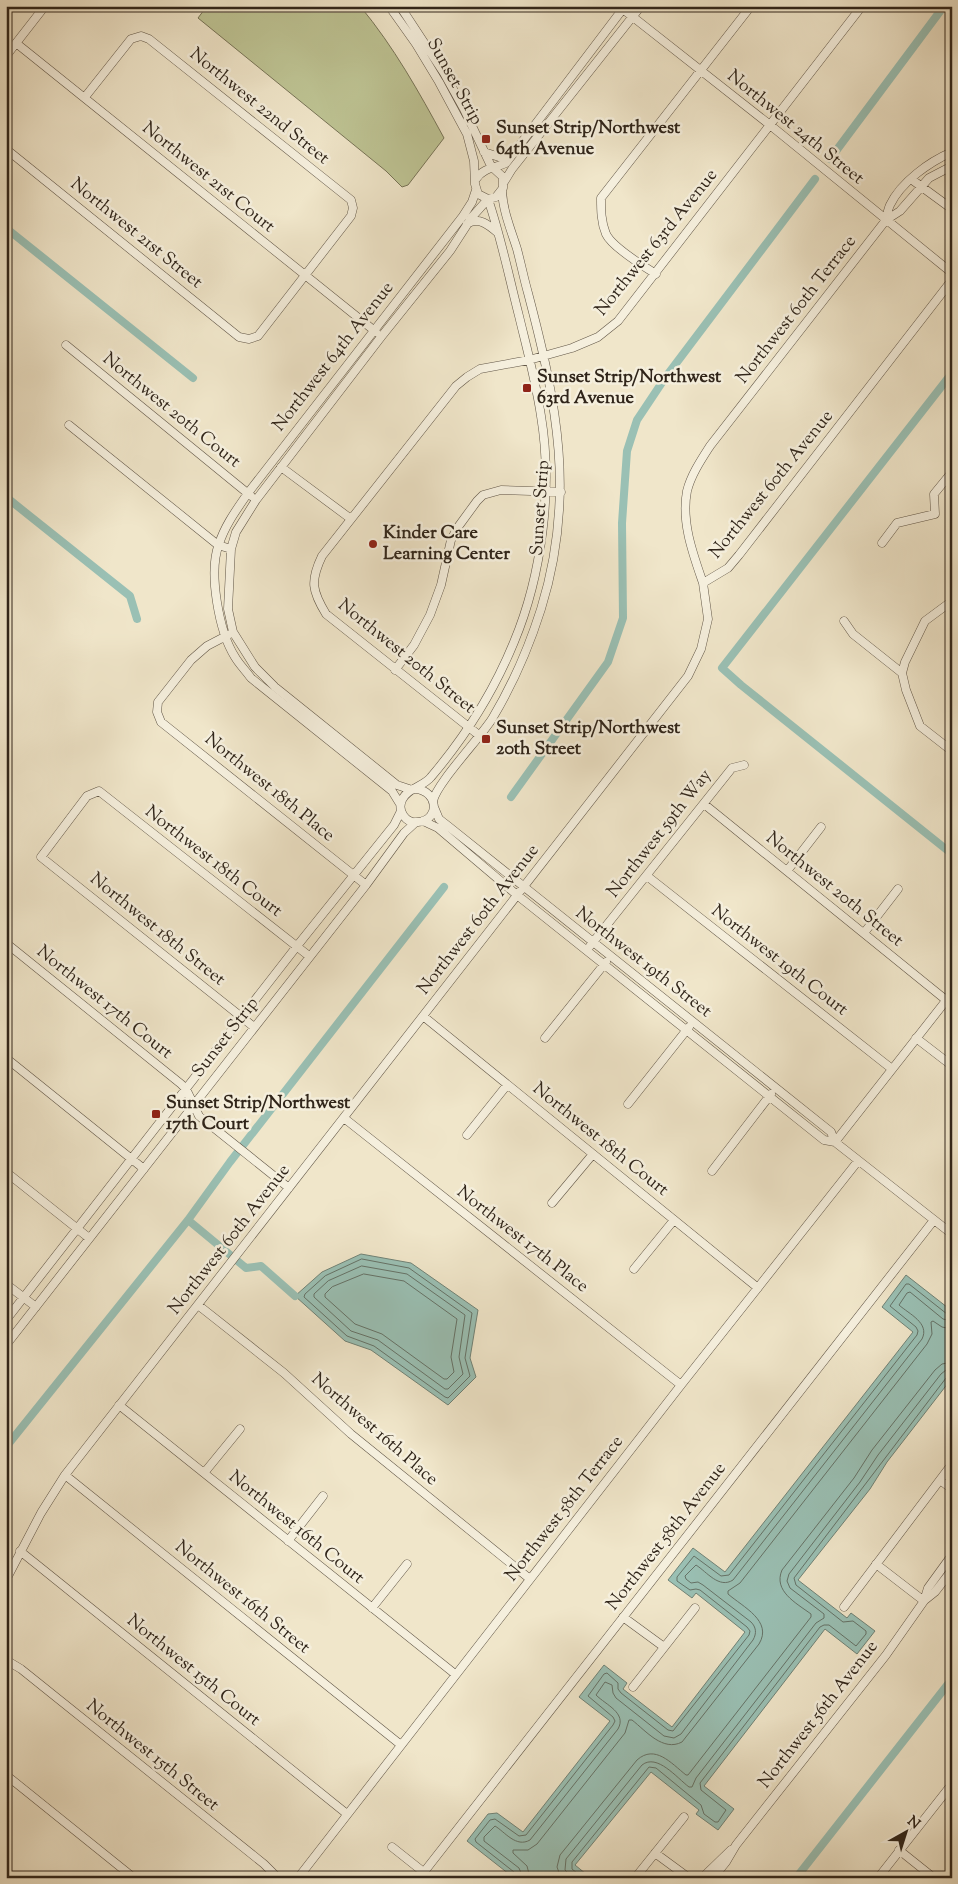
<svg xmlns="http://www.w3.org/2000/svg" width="958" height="1884" font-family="'Sorts Mill Goudy',serif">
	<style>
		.green { fill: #bec494; stroke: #777457 }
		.water { fill: #9ac0b4; stroke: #708276 }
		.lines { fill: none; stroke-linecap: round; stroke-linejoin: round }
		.shore { stroke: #657267; stroke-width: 1 }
		.canal { stroke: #9ac0b4; stroke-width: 8 }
		.minor-casing { stroke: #605546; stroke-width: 9 }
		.minor { stroke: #f5efdd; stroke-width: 8 }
		.poi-dot { fill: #8f2418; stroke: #f5efdd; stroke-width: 2 }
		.labels { text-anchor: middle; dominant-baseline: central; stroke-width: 5; stroke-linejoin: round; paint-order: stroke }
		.street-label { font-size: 18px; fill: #30251a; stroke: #f5efdd }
		.poi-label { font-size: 18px; font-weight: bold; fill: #30251a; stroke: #f5efdd; text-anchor: start }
	</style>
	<rect width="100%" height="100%" fill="#f0e6ca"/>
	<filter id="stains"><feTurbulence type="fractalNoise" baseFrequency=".004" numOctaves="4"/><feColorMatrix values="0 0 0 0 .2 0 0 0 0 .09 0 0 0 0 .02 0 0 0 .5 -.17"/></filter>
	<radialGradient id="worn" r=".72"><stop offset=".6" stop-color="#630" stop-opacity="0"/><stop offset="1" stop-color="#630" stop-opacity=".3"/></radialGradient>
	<path class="green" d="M207,6H360C394,47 419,92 444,138L408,185L402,187L386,171L198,18Z"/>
	<path class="water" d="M361,1254L411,1263L478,1310L470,1358L476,1377L448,1405L371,1350L345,1341L295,1296L322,1272Z
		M906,1275L952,1311V1378L887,1462L870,1489L798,1580L847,1618L851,1613L875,1631L857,1654L825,1629L704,1786L734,1809L718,1830L696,1814L699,1810L651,1772L575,1865L591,1878H514L467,1841L488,1814L497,1813L523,1832L610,1721L579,1697L604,1665L627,1683L623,1689L672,1727L745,1632L696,1593L692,1598L668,1580L693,1548L725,1572L913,1332L882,1307Z"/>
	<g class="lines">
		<path class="shore" d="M362,1259L409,1268L472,1313L465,1358L470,1376L448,1398L445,1397L374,1346L347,1336L304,1297L305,1294L325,1276Z
			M362,1266L407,1274L465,1315L459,1357L463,1374L448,1389H445L378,1340L351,1331L314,1297V1294L328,1281Z
			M364,1274L404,1281L457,1319L451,1357L454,1372L447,1379H444L382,1334L355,1324L325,1297V1294L332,1287Z
			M516,1878L514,1872L476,1842L475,1839L490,1820L495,1819L519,1836L526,1835L613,1725L615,1721L613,1717L588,1696L604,1674L607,1673L618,1683V1689L621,1693L668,1730L673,1731L749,1635L750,1631L747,1627L700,1590L696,1589L690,1590L677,1581V1577L694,1556L721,1576L729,1575L917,1335L918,1331L916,1327L890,1306L906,1284H909L947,1314L952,1315
			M523,1878L519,1868L484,1841V1837L495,1826C505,1832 516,1848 530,1840L618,1729C627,1713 606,1705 596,1695L605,1682L612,1685L613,1693L616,1698L664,1736L674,1738L681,1734L753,1640C757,1633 756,1627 751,1622L703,1585L698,1582L691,1583L686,1579L685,1576L696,1565C707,1572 719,1589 733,1580L922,1339C930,1323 909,1314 899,1305L907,1293L910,1292L943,1319L952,1321
			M530,1878L527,1866L513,1853V1850H528L537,1844L625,1733L629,1720H632C646,1731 663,1752 682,1742L759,1644C773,1621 743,1607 728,1594V1591L740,1583L927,1344L932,1334L931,1322L933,1321L942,1327L952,1329
			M561,1878L557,1867L560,1855L637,1760C655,1744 671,1763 686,1775H688L811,1617V1614C796,1603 773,1591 782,1570L854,1478L872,1450L935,1370L942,1364L952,1362
			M573,1878L565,1870L566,1859L642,1765C657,1753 677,1778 689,1787H692L696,1778L816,1623L824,1618V1614L790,1588L787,1581L789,1574L860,1482L878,1455L941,1374L946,1370H952
			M583,1878L572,1869V1862L649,1767L656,1768L701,1805L704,1814L715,1822H718L726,1810L701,1790L700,1783L820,1627L824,1625H829L856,1646L866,1634V1631L853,1621L843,1622L796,1585L794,1578L946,1378L952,1376"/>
		<path class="canal" d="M830,159L944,6
			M6,228L193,378
			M952,373L722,668L741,685L952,854
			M6,497L130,596L137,619
			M511,797L608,662L623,618L622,523L627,451L637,420L665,378L815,179
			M188,1220L246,1268L261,1266L295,1296
			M6,1447L188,1220L230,1162L444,887
			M796,1878L952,1679"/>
		<defs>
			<path id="minor" d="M389,6L416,44L439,82L467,134L474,161L475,184L478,194L488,199L496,197L503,188V177L491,166L464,109L444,73L400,6
				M619,6L770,125L952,273
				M16,43L376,332
				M6,56L45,6
				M6,149L239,337L249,339L258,336L351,216L353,208L351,200L149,39L141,36L131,39L85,97
				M484,152L499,157L512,155
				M476,179C483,168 495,168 506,163L625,6
				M911,179L952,209
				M504,182L512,169L641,6
				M886,220C887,215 888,209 890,205C901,182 929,162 952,152
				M467,224C478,216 489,225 498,233
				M656,274C643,266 612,247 606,234C601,222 601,210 601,198L751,6
				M66,345L251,496
				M69,425L218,545L231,549
				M281,467L351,519
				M882,543L897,523L935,514L934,494L952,472
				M703,583C693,554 681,522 687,491C691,475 701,460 710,446L886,220L900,211L929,178L952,166
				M844,621L853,634L902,673L906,690L920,726L952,751
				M228,635L207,646L191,660L158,702L157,712L161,722L366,885
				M395,670L414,645L430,615L441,585L451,540L458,527L477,501L483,495L501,490L561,492
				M902,673L905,662L925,621L952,601
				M480,736L326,614C312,591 310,581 322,556L456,386L467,377L480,369L529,360L572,348L598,337L618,321L862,6
				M415,789C438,790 441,820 418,822C406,824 397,811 402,800C407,788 423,787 431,777C465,737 494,691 514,642C542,575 553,488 541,416C536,382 527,349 519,316C509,277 501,237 488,199
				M412,790L397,785L275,687L255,667L233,632L228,609L231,549L236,532L256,500L381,337L450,251L472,217L488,199
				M433,801C436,784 480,738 492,719C513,684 529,647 541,609C576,497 557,403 528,293C524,279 521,264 517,249C511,230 503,211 502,191
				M400,804L392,791L251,678C246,671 239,664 235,657C219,632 208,572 219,544C225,525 237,509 248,493L463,216L472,202L476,190
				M704,804L946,1000
				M434,807L439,819L448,826L831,1132L835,1142L952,1234
				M423,821L438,828L517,895L824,1140L835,1142
				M787,871L821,827
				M647,876L892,1069
				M864,933L898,889
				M6,943L181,1084L186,1089L199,1116L289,1188
				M590,946L732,768L744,765
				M423,1016L758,1288
				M254,1027L41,857L87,796L99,791L309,956
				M545,1038L606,962
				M916,1038L951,1065
				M6,1058L144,1169
				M628,1104L689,1027
				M344,1118L681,1385
				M467,1135L507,1085
				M835,1142L952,993
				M712,1171L771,1094
				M6,1172L89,1238
				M552,1203L593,1154
				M634,1269L674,1220
				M6,1284L36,1307
				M198,1305L284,1373L351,1434L530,1579
				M6,1320L297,946L394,825L401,811
				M6,1345L366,885L404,833L416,822
				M119,1405L455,1674
				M204,1473L240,1429
				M65,1475L401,1745
				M940,1480L952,1489
				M288,1541L323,1496
				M20,1551L347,1814
				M876,1564L924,1601
				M6,1580L41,1513L65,1475L688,676L701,649L708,619L703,583L728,568L739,555L952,280
				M925,1600L935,1592L952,1570
				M844,1607L952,1464
				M372,1608L407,1564
				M623,1617L664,1647
				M6,1660L21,1669L264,1864L278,1878
				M633,1687L695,1608
				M6,1775L134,1878
				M392,1847L431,1878
				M899,1850L934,1878
				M655,1853L689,1878
				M424,1872L934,1220
				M298,1878L681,1385L858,1161
				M635,1878L684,1817
				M702,1878L731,1850
				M713,1878L726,1862L736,1845L886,1655L924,1601L928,1588L952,1555
				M878,1878L952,1784"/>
		</defs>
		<use href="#minor" class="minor-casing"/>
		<use href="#minor" class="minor"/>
	</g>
	<g class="poi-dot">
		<rect x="481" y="134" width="10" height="10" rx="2.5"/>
		<rect x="522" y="383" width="10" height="10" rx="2.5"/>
		<circle cx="373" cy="544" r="5"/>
		<rect x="481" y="734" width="10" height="10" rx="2.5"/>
		<rect x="151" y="1109" width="10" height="10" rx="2.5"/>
	</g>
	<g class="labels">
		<g class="street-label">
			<text transform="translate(454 82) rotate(61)">Sunset Strip</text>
			<text transform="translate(259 107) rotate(39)">Northwest 22nd Street</text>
			<text transform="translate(795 128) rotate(39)">Northwest 24th Street</text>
			<text transform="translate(208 178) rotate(39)">Northwest 21st Court</text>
			<text transform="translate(136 234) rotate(39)">Northwest 21st Street</text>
			<text transform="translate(657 243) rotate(-51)">Northwest 63rd Avenue</text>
			<text transform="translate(797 310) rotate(-52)">Northwest 60th Terrace</text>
			<text transform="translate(334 357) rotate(-52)">Northwest 64th Avenue</text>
			<text transform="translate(171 411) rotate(39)">Northwest 20th Court</text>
			<text transform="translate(772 485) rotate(-51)">Northwest 60th Avenue</text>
			<text transform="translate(541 508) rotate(-86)">Sunset Strip</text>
			<text transform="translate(406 657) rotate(39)">Northwest 20th Street</text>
			<text transform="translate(269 788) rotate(39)">Northwest 18th Place</text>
			<text transform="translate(660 834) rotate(-52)">Northwest 59th Way</text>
			<text transform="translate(213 862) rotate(38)">Northwest 18th Court</text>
			<text transform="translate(834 890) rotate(39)">Northwest 20th Street</text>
			<text transform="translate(479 920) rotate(-52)">Northwest 60th Avenue</text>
			<text transform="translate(157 930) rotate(39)">Northwest 18th Street</text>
			<text transform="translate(779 961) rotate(38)">Northwest 19th Court</text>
			<text transform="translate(643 963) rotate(38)">Northwest 19th Street</text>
			<text transform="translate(104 1003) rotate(39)">Northwest 17th Court</text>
			<text transform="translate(226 1038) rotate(-52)">Sunset Strip</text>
			<text transform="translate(600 1140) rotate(39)">Northwest 18th Court</text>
			<text transform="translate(230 1240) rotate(-52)">Northwest 60th Avenue</text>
			<text transform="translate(522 1240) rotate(38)">Northwest 17th Place</text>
			<text transform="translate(374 1430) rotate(41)">Northwest 16th Place</text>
			<text transform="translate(565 1509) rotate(-52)">Northwest 58th Terrace</text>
			<text transform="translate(296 1528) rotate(39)">Northwest 16th Court</text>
			<text transform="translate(667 1537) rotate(-52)">Northwest 58th Avenue</text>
			<text transform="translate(242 1598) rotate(39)">Northwest 16th Street</text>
			<text transform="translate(193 1671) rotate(39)">Northwest 15th Court</text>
			<text transform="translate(819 1715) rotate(-52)">Northwest 56th Avenue</text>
			<text transform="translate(152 1756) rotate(39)">Northwest 15th Street</text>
		</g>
		<g class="poi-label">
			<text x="496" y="129">Sunset Strip/Northwest<tspan x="496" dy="21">64th Avenue</tspan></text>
			<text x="537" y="378">Sunset Strip/Northwest<tspan x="537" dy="21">63rd Avenue</tspan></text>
			<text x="383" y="534">Kinder Care<tspan x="383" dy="21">Learning Center</tspan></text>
			<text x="496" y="729">Sunset Strip/Northwest<tspan x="496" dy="21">20th Street</tspan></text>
			<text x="166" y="1104">Sunset Strip/Northwest<tspan x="166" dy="21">17th Court</tspan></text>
		</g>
	</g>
	<rect width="958" height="1884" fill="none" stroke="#f0e6ca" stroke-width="25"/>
	<rect x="8" y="8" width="943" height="1869" fill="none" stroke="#30251a" stroke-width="2.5"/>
	<rect x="12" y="12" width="933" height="1859" fill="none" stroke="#30251a"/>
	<g transform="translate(906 1832) rotate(39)" stroke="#f5efdd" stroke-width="4" paint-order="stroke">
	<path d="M0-4L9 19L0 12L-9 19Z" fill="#30251a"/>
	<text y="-8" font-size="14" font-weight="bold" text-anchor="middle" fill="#30251a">N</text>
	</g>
	<rect width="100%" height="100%" filter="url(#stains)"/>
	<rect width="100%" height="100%" fill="url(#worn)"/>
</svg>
